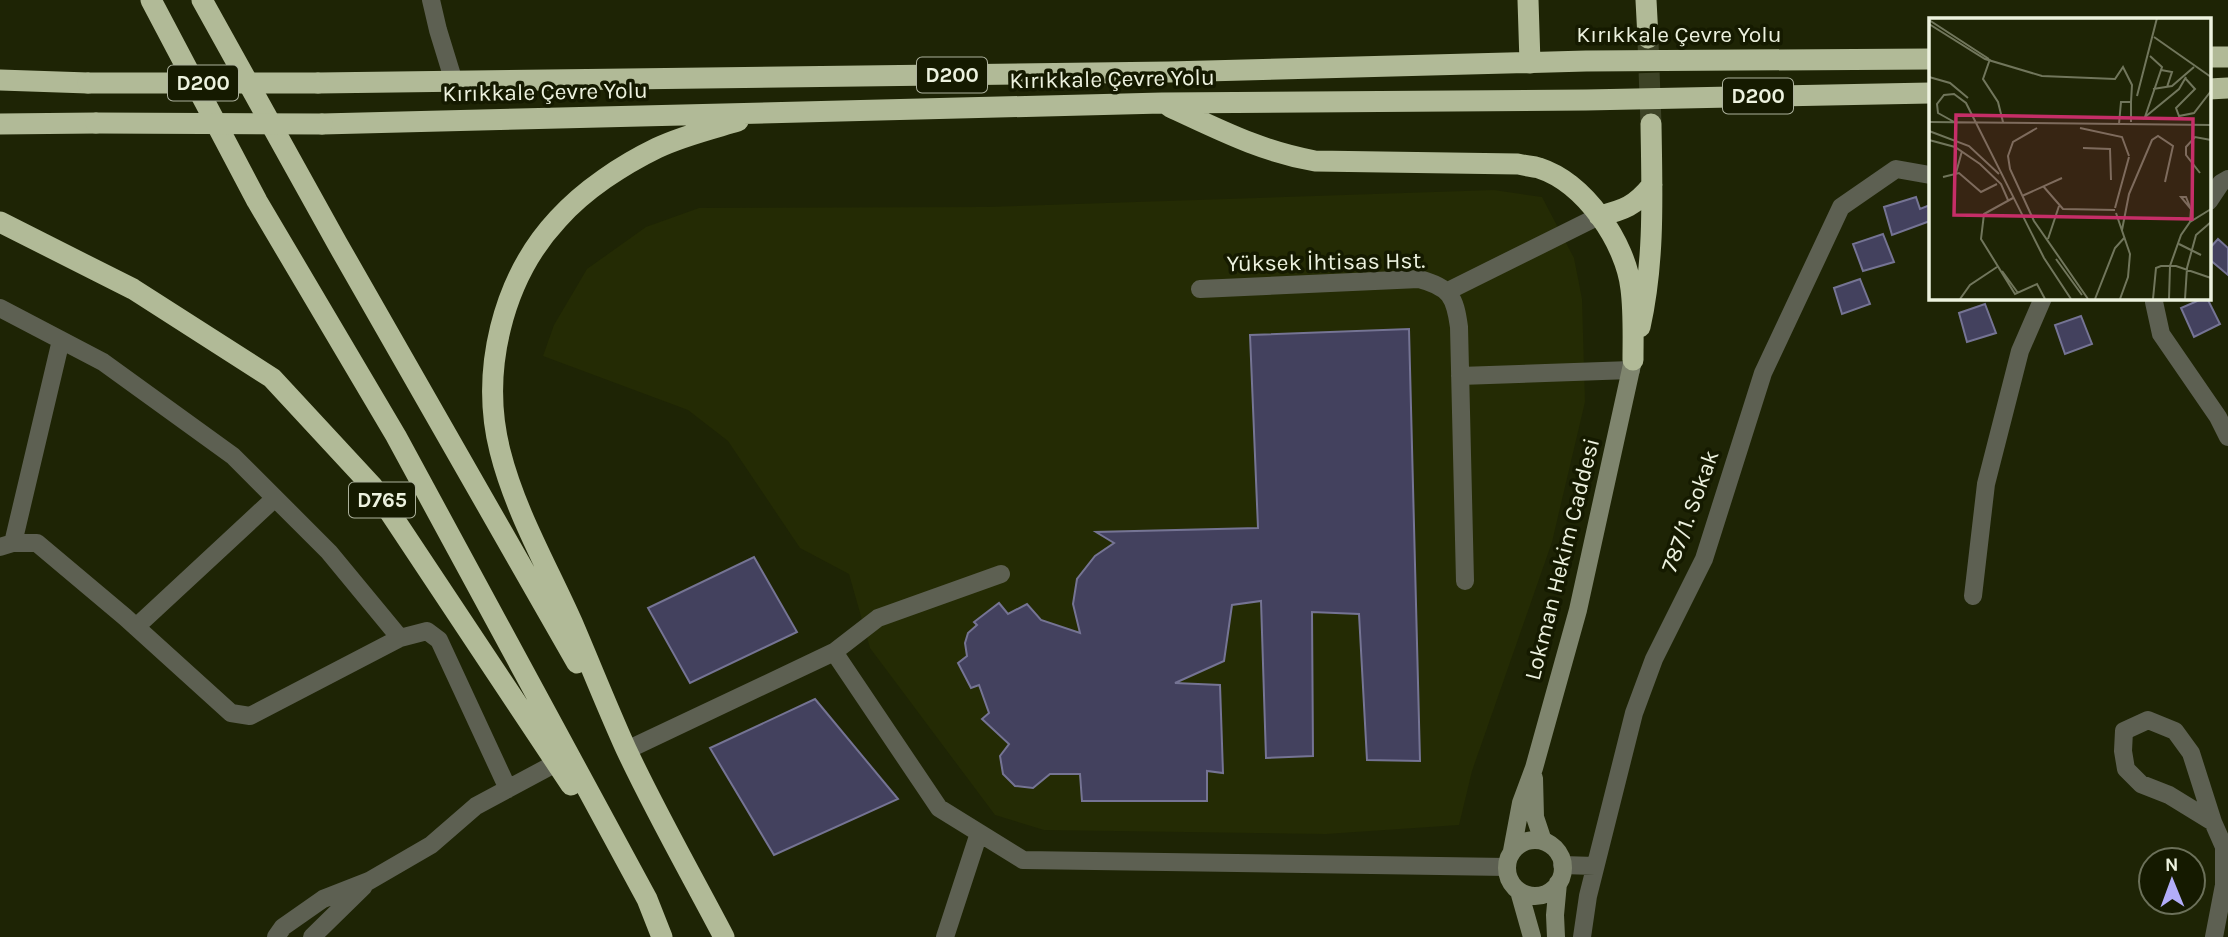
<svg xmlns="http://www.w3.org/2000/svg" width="2228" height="937" font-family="Karla,sans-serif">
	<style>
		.built { fill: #242b04 }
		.building { fill: #43415e; stroke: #757494; stroke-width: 2 }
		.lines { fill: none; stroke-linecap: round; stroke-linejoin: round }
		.highway-tunnel { stroke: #3d4326; stroke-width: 21; stroke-dasharray: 21 10; stroke-linecap: butt }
		.street { stroke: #5d6052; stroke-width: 18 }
		.secondary { stroke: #7f856e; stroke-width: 18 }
		.highway { stroke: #b1ba97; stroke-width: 21 }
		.highway-bridge { stroke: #b1ba97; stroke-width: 21 }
		.labels { text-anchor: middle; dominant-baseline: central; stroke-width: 7; stroke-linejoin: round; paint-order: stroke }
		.shield { fill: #151a00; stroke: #acb19c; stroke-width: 2 }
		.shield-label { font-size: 21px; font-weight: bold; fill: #edf2df }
		.street-label { font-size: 23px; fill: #edf2df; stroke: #151a00 }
		.inset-road { fill: none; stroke: #71765c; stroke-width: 2 }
		.view { fill: #c62e68; fill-opacity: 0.15; stroke: #c62e68; stroke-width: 3.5 }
		.inset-edge { fill: none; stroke: #edf2df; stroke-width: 3.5 }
	</style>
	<rect width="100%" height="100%" fill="#1e2405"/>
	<path class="built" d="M1494,190L1542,197L1574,258L1582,299L1585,402L1552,542L1472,771L1459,825L1326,834L1044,830L995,815L870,648L849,574L800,548L728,441L688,410L543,356L554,325L587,269L646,227L699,208L987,207Z"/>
	<path class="building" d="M1916,197L1920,209L1930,205V221L1892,235L1884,207Z
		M1883,234L1894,262L1863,271L1853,244Z
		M2218,239L2228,248V275L2209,259V249Z
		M1860,279L1870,304L1842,314L1834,288Z
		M2204,298H2207L2220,324L2194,337L2181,308Z
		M1985,304L1996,333L1967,342L1959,313Z
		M2081,316L2092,344L2065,354L2055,325Z
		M1409,329L1420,761L1367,760L1359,614L1312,612L1313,756L1266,758L1261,601L1232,605L1224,661L1175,683L1220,685L1223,773L1207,771V801H1082L1080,774H1050L1033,788L1015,786L1003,774L1000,756L1009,744L982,719L989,713L979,685L971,688L958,663L967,656L965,643L968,633L977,625L974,622L999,603L1008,614L1027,604L1041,620L1080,633L1073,604L1077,579L1095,556L1114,543L1096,532L1258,528L1250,335Z
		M754,557L797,632L690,683L648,608Z
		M815,699L898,799L774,855L710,748Z"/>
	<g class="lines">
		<path class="highway-tunnel" d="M1648,42L1651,124"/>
		<path class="street" d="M431,0L438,30L454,82
			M2209,201L2221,183L2228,179
			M1200,289L1419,279C1450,287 1455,297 1459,327L1465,581
			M1448,291L1599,216
			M2155,298L2154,302L2161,334L2218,417L2228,437
			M0,308L103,362L233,456L329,552L400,638L427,631L439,640L508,789
			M1460,376L1631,370
			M13,543L61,340
			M0,547L13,543H37L125,617L231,713L250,716L400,638
			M1973,596L1986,484L2020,351L2043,298
			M136,627L275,498
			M834,652L939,808L1023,860L1507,867
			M627,750L834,652L878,618L1001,574
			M2213,822L2191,753L2175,731L2148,720L2124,731L2123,751L2126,769L2141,784L2169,795L2213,822L2224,847V885L2214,937
			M1562,865L1595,866
			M276,937L283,927L323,899L369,881L431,845L476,806L556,763
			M312,937L364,886
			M945,937L979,833
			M1582,937L1588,896L1634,713L1654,659L1704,559L1763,373L1841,207L1896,169L1930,175"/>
		<path class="secondary" d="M1534,778L1535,817L1543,841
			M1507 868a28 28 0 1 1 56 0a28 28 0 1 1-56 0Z
			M1512,851L1521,803L1534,768L1578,610L1633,360
			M1519,891L1532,937
			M1556,937L1555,915L1558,883"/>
		<path class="highway" d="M151,0L257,201L396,436L647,899L662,937
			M202,0L337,243L577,663
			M1528,0L1530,63
			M1646,0L1648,38
			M2209,57H2228
			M0,80L88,83
			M318,83L1169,72L1586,61L1930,59
			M2209,89L2228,88
			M1170,107C1220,130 1260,151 1315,161L1518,164C1525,166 1532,166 1539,168C1585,183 1626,243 1631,289C1634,312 1633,337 1633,360
			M0,124L96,123
			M322,124L1162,103L1586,100L1930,93
			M1599,216C1624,210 1635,206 1652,185
			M0,222L133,289L272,378L373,487L571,785
			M1640,327C1655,260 1652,192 1651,124
			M724,937C691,874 656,813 626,749C607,707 590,664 572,622C547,566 515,511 500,451C480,372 502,279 558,219C584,190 622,165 657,148C682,136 711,129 738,121"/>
		<path class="highway-bridge" d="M88,83H318
			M96,123L322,124"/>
	</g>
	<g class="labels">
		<g class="shield">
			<rect x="917" y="57.5" width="70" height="35" rx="5"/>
			<rect x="168" y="65.5" width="70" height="35" rx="5"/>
			<rect x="1723" y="78.5" width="70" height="35" rx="5"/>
			<rect x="349" y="482.5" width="66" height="35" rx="5"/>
		</g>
		<g class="shield-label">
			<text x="952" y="75">D200</text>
			<text x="203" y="83">D200</text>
			<text x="1758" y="96">D200</text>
			<text x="382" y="500">D765</text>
		</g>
		<g class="street-label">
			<text x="1679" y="34">Kırıkkale Çevre Yolu</text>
			<text transform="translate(1112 79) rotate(-1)">Kırıkkale Çevre Yolu</text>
			<text transform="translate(545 92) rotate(-1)">Kırıkkale Çevre Yolu</text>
			<text transform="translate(1326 262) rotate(-1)">Yüksek İhtisas Hst.</text>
			<text transform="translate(1690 511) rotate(-70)">787/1. Sokak</text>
			<text transform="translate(1562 559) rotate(-76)">Lokman Hekim Caddesi</text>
		</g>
	</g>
	<g transform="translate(1929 18)">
		<rect width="282" height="282" fill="#1e2405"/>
		<path class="inset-road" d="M0,2L60,41M0,6L56,41L113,58L186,61L194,49L203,67L202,84M225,19L282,59M221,38L233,49L216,99L250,71L257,59M61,41L54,61L69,84L74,104M232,52L243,54L238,69M0,59L21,65L39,80M256,60L266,71L247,90L250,98L265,95L282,73M224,71L243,68L265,49M208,78L228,0M0,104L282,107M27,105L9,95L8,86L15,77L25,76L37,85L115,240L142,281M190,106L192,84H202V104M108,110L84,124L79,138L81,151L105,203L159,281M151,110L193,119L200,138M0,113L40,128L70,156M0,122L26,129L51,146L72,166L79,182M154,130L181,131L182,162M27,155L33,133M271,155L257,137V129L266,119L282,122M14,159L30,155L52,174L68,166M114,168L134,191L186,192M93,178L133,160M84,180L55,196L52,221L86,276L108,266L116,281M186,190L200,139M187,195L201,236L199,259L191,281M261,204L262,191L252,179H257L261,189M193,212L200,176L223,122L229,118L244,128L236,164M119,221L130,188M250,226L272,237M127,241L153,277M73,253L89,275M31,281L41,267L68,249M166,281L186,230L196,219M224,281L227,250L232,248H247L282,260M240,281L241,248L252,217L261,204L282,191M256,281L258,250L267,217L282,204"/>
		<path class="view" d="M27,97L264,101L263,201L25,197Z"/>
		<rect width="282" height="282" class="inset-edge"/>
	</g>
	<g transform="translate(2172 881) rotate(359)"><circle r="33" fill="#151a00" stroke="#6b7059" stroke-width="2"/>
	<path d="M0-5L12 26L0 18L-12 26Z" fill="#b2adf9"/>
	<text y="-10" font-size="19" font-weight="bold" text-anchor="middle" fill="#edf2df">N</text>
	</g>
</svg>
